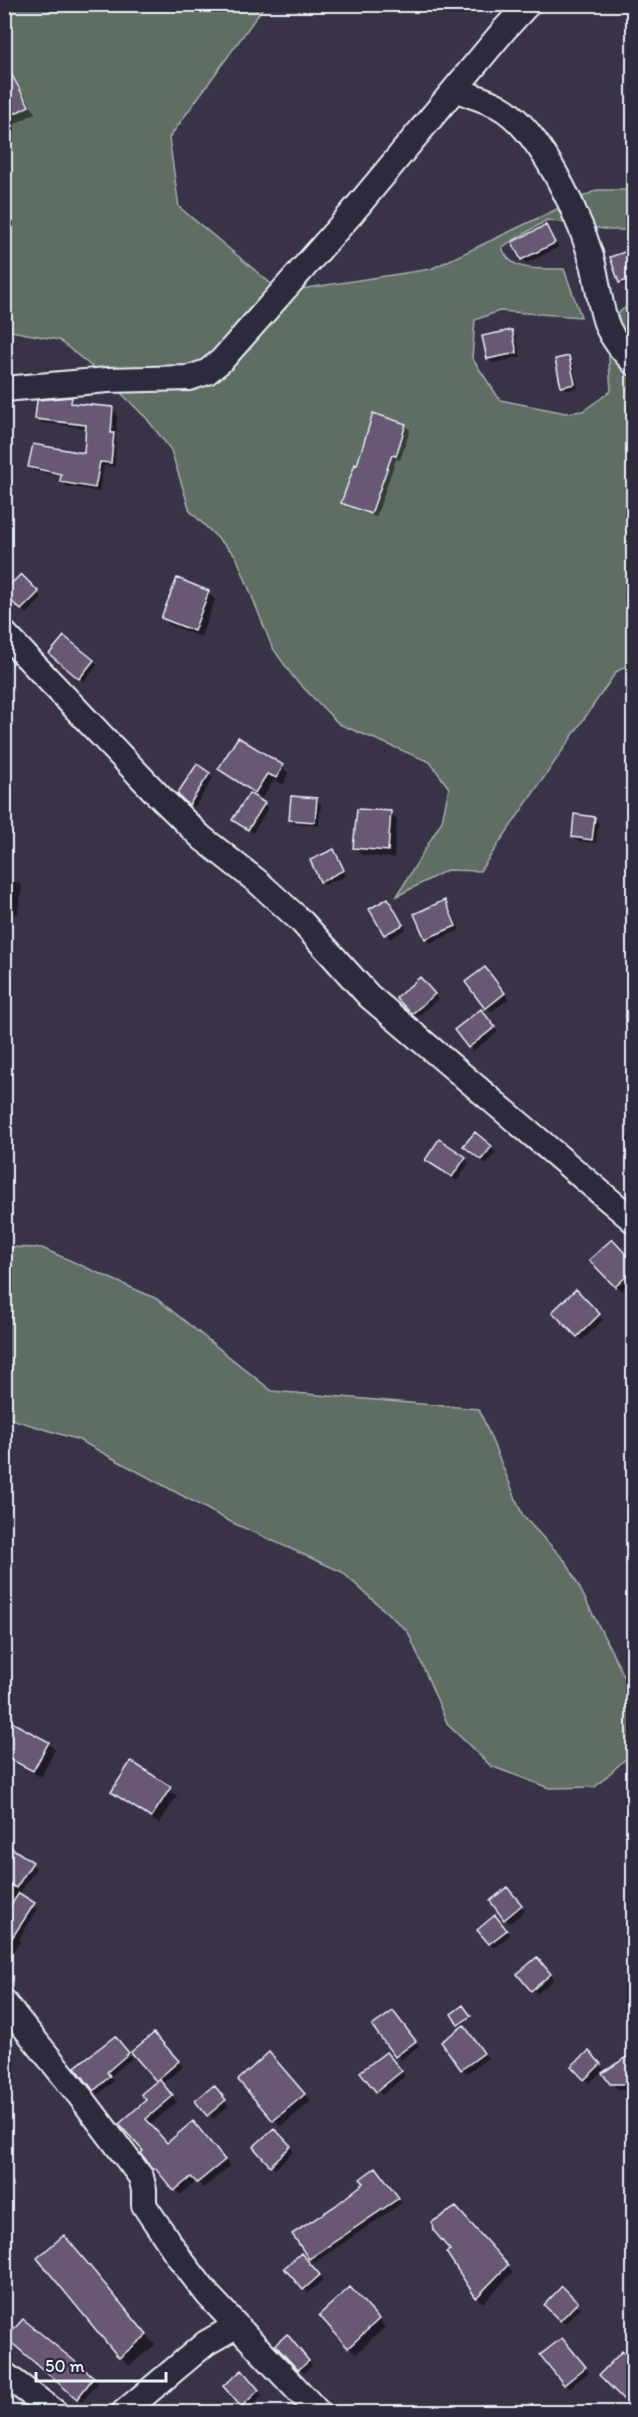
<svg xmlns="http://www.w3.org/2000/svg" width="638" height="2417" font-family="Itim,sans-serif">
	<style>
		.green { fill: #5f6d63; stroke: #a4afae; stroke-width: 1.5 }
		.shadow { fill: #0007 }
		.building { fill: #685873; stroke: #e8f1f8; stroke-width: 1.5 }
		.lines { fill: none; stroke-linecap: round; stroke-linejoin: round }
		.minor-casing { stroke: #e8f1f8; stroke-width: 28 }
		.minor { stroke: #2f2a3d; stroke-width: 24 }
	</style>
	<rect width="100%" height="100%" fill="#3a3348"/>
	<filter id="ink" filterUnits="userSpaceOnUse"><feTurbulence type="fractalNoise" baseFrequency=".0167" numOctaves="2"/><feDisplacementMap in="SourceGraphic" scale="12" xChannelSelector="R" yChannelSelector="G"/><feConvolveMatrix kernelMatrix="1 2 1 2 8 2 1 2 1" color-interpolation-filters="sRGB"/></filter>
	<g filter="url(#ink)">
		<path class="green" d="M4,5H265L169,138L179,207L281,292L431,269L597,190H633V230H610L547,220L502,247C510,274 541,268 564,269L581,317L499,311L475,320L472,358L500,400L566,413L583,411L611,391C610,368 600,311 633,305V662L616,672L480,871L447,870L397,896L442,821L449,788L430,762L339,724L294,678L272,647L236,556L190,511L171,450L147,419L108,380L59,340L5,330Z
			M5,1247L42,1248L157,1299L272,1391L479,1409L523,1516L567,1563L633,1694V1752L595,1787L549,1788L491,1766L448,1725L408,1632L342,1572L233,1523L79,1440L5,1417Z"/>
		<path class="shadow" d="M4,61L35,113L4,130Z
			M546,227L559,247L527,263L522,259Z
			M634,251V284L625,286L620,282L612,258Z
			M512,332L516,336L521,357L493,363L489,359L484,337Z
			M568,358L573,363L578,388L567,390L562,386Z
			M72,399L76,405L112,408L117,413L115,467L104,466L99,492L66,486L62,481V477L34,471L30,467L85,455L88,428L41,423L37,418Z
			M405,425L410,430L400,460L396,459L376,517L347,507L343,502L358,467Z
			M21,576L42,598L27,614L5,592Z
			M208,593L215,600L201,637L170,625L163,618Z
			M55,659L93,661L97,665L84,682Z
			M282,767L288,773L284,784L274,780L262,798L220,769Z
			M209,774L213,778L194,808L179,794Z
			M317,800L321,804L319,826L295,824L290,819Z
			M264,804L268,808L253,833L239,824Z
			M390,813L397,820L394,858L362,855L355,848Z
			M594,818L599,823L596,843L578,841L573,837Z
			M334,850L338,855L346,876L325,885L321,881Z
			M4,880L17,882L22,886L18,914L4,912Z
			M388,900L406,929L390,939L371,909Z
			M445,902L449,907L460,930L431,943L426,938Z
			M490,973L509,999L491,1012L467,983Z
			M420,979L438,999L417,1017L398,998Z
			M485,1016L498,1032L473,1051L469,1047Z
			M634,1129V1151L624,1143Z
			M475,1134L496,1152L486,1164L470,1150Z
			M465,1158L469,1162L457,1181L432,1164Z
			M612,1241L634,1264V1279L621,1291L592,1260Z
			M576,1291L603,1320L582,1340L554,1312Z
			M4,1720L48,1743L55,1750L41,1777L4,1758Z
			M131,1763L177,1796L159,1824L113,1792Z
			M4,1845L36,1868L19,1895L38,1909L19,1939L21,1941L6,1960Z
			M511,1894L525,1911L510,1923L506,1919Z
			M499,1921L510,1935L494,1948L479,1930Z
			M541,1963L554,1979L537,1994L519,1974Z
			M464,2009L471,2018L462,2025L488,2058L467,2073L462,2069L463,2028L453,2014Z
			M397,2017L419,2046L401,2060L374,2027Z
			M159,2039L183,2067L162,2084L177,2102L150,2125L167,2145L199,2128L230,2166L203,2188L197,2181L180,2195L161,2173L159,2174L154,2169L143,2153L145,2151L121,2124L148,2100L158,2082L133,2053Z
			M119,2043L132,2058L110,2077L114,2081L99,2094L95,2090Z
			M589,2053L604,2070L589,2083L573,2066Z
			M634,2054V2090H618L605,2074Z
			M390,2058L405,2076L382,2095L377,2091Z
			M276,2061L311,2101L281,2127L240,2080Z
			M218,2092L229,2106L213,2119L197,2101Z
			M634,2097V2116L624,2103Z
			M274,2130L294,2151L275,2169L255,2148Z
			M381,2173L402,2203L314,2263L294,2234Z
			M462,2215L513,2272L483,2303L477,2297L453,2250Z
			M73,2246L155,2345L129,2366L39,2259Z
			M306,2259L323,2280L308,2293L304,2288Z
			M562,2288L581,2308L565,2324L546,2305Z
			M357,2296L385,2327L356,2354L349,2347Z
			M23,2321L98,2383L82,2402L13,2342Z
			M291,2341L312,2366L304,2373L277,2345Z
			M566,2344L589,2372L569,2388L565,2384Z
			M622,2354L634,2365V2407L608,2382Z
			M246,2376L263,2396L246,2410L242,2406Z
			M200,2406L206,2412H193Z"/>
		<path class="building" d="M4,61L29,106L4,119Z
			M546,225L555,243L521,260L512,242Z
			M633,249V278L619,283L610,257Z
			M512,330L517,353L487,359L482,336Z
			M569,356L575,384L561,387L555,359Z
			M72,397L71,403L113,407L111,433H114L111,463L100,462L95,488L60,482L61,474L28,467L33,444L84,453L86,425L35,419L37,400Z
			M373,413L406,424L396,456L392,455L371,514L341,503L355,464L357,465Z
			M21,574L39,592L21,610L4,594V591Z
			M177,578L209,591L194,631L161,618Z
			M64,636L94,660L79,679L49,654Z
			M238,737L283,765L277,778L267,774L255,793L218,769Z
			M197,764L210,773L189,805L177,794Z
			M249,793L265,803L248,830L232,820Z
			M291,796L317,798L315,822L289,820Z
			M357,809L391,811L388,851L353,848Z
			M574,814L595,817L592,840L572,837Z
			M334,849L344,870L320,882L310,860Z
			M388,898L403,925L384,935L369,909Z
			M445,900L456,926L425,939L414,914Z
			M485,967L505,993L485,1009L465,982Z
			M420,977L435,994L412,1014L396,998Z
			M481,1009L495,1027L468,1048L454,1030Z
			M475,1132L492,1146L481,1160L463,1146Z
			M439,1139L466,1157L452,1177L425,1160Z
			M612,1239L633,1262V1270L615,1287L589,1260Z
			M576,1289L600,1314L577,1337L552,1312Z
			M4,1718L49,1742L33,1771L4,1756Z
			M131,1761L171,1787L151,1818L111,1792Z
			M4,1843L33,1862L16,1888L4,1880Z
			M507,1887L522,1905L504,1920L490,1901Z
			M19,1893L35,1903L4,1950V1915Z
			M495,1915L507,1930L489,1944L477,1930Z
			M537,1957L551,1974L531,1991L517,1974Z
			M463,2005L471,2016L458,2025L451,2014Z
			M393,2011L416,2041L395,2057L372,2026Z
			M464,2025L484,2053L461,2070L441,2042Z
			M154,2033L179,2061L156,2081L131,2052Z
			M115,2036L129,2053L107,2072L110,2076L94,2091L75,2067Z
			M589,2051L601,2064L584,2080L571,2066Z
			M269,2052L305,2094L273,2121L238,2080Z
			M386,2052L402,2071L376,2092L360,2072Z
			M633,2053V2084H610L602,2073Z
			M159,2079L173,2096L146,2119L167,2143L193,2121L225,2160L197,2183L191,2177L174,2191L155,2168L153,2170L141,2153L143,2151L119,2124L146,2100L141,2094Z
			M214,2085L226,2100L207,2116L195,2101Z
			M274,2128L291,2146L270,2166L253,2147Z
			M376,2167L399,2198L309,2259L292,2234L335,2206L364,2183L360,2179Z
			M456,2207L508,2265L476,2298L446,2252L450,2250L433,2230L432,2222Z
			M64,2235L147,2335L119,2358L37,2258Z
			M301,2253L320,2275L303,2290L284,2268Z
			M562,2286L578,2302L560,2321L544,2305Z
			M350,2287L379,2319L348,2348L319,2315Z
			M23,2319L94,2377L77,2399L6,2338Z
			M287,2334L309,2361L298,2370L275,2345Z
			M562,2338L586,2367L564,2385L540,2355Z
			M622,2351L633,2363V2409L599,2375Z
			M242,2370L259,2390L241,2407L223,2386Z"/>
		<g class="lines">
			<defs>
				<path id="minor" d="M455,89C469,95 484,99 498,106C541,129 583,222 594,268C604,314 599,327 634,363
					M4,389L108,380L189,378L207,372L221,361L351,214L504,30L528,4
					M4,633L158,795L202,838L258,882L302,922L369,996L634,1221
					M4,2002L80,2096L141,2177L144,2190V2205L181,2260L208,2295L318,2412
					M4,2374L55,2412
					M124,2412L206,2343L236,2326"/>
			</defs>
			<use href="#minor" class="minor-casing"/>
			<use href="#minor" class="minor"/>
		</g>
	</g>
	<rect width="638" height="2417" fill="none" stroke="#2f2a3d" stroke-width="24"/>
	<rect x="12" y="12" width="614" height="2393" fill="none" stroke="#e8f1f8" stroke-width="2" filter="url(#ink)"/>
	<path d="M36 2372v9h130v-9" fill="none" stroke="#e8f1f8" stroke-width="3"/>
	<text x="45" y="2372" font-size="18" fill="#e8f1f8" stroke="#2f2a3d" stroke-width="4.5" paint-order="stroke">50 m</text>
</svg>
